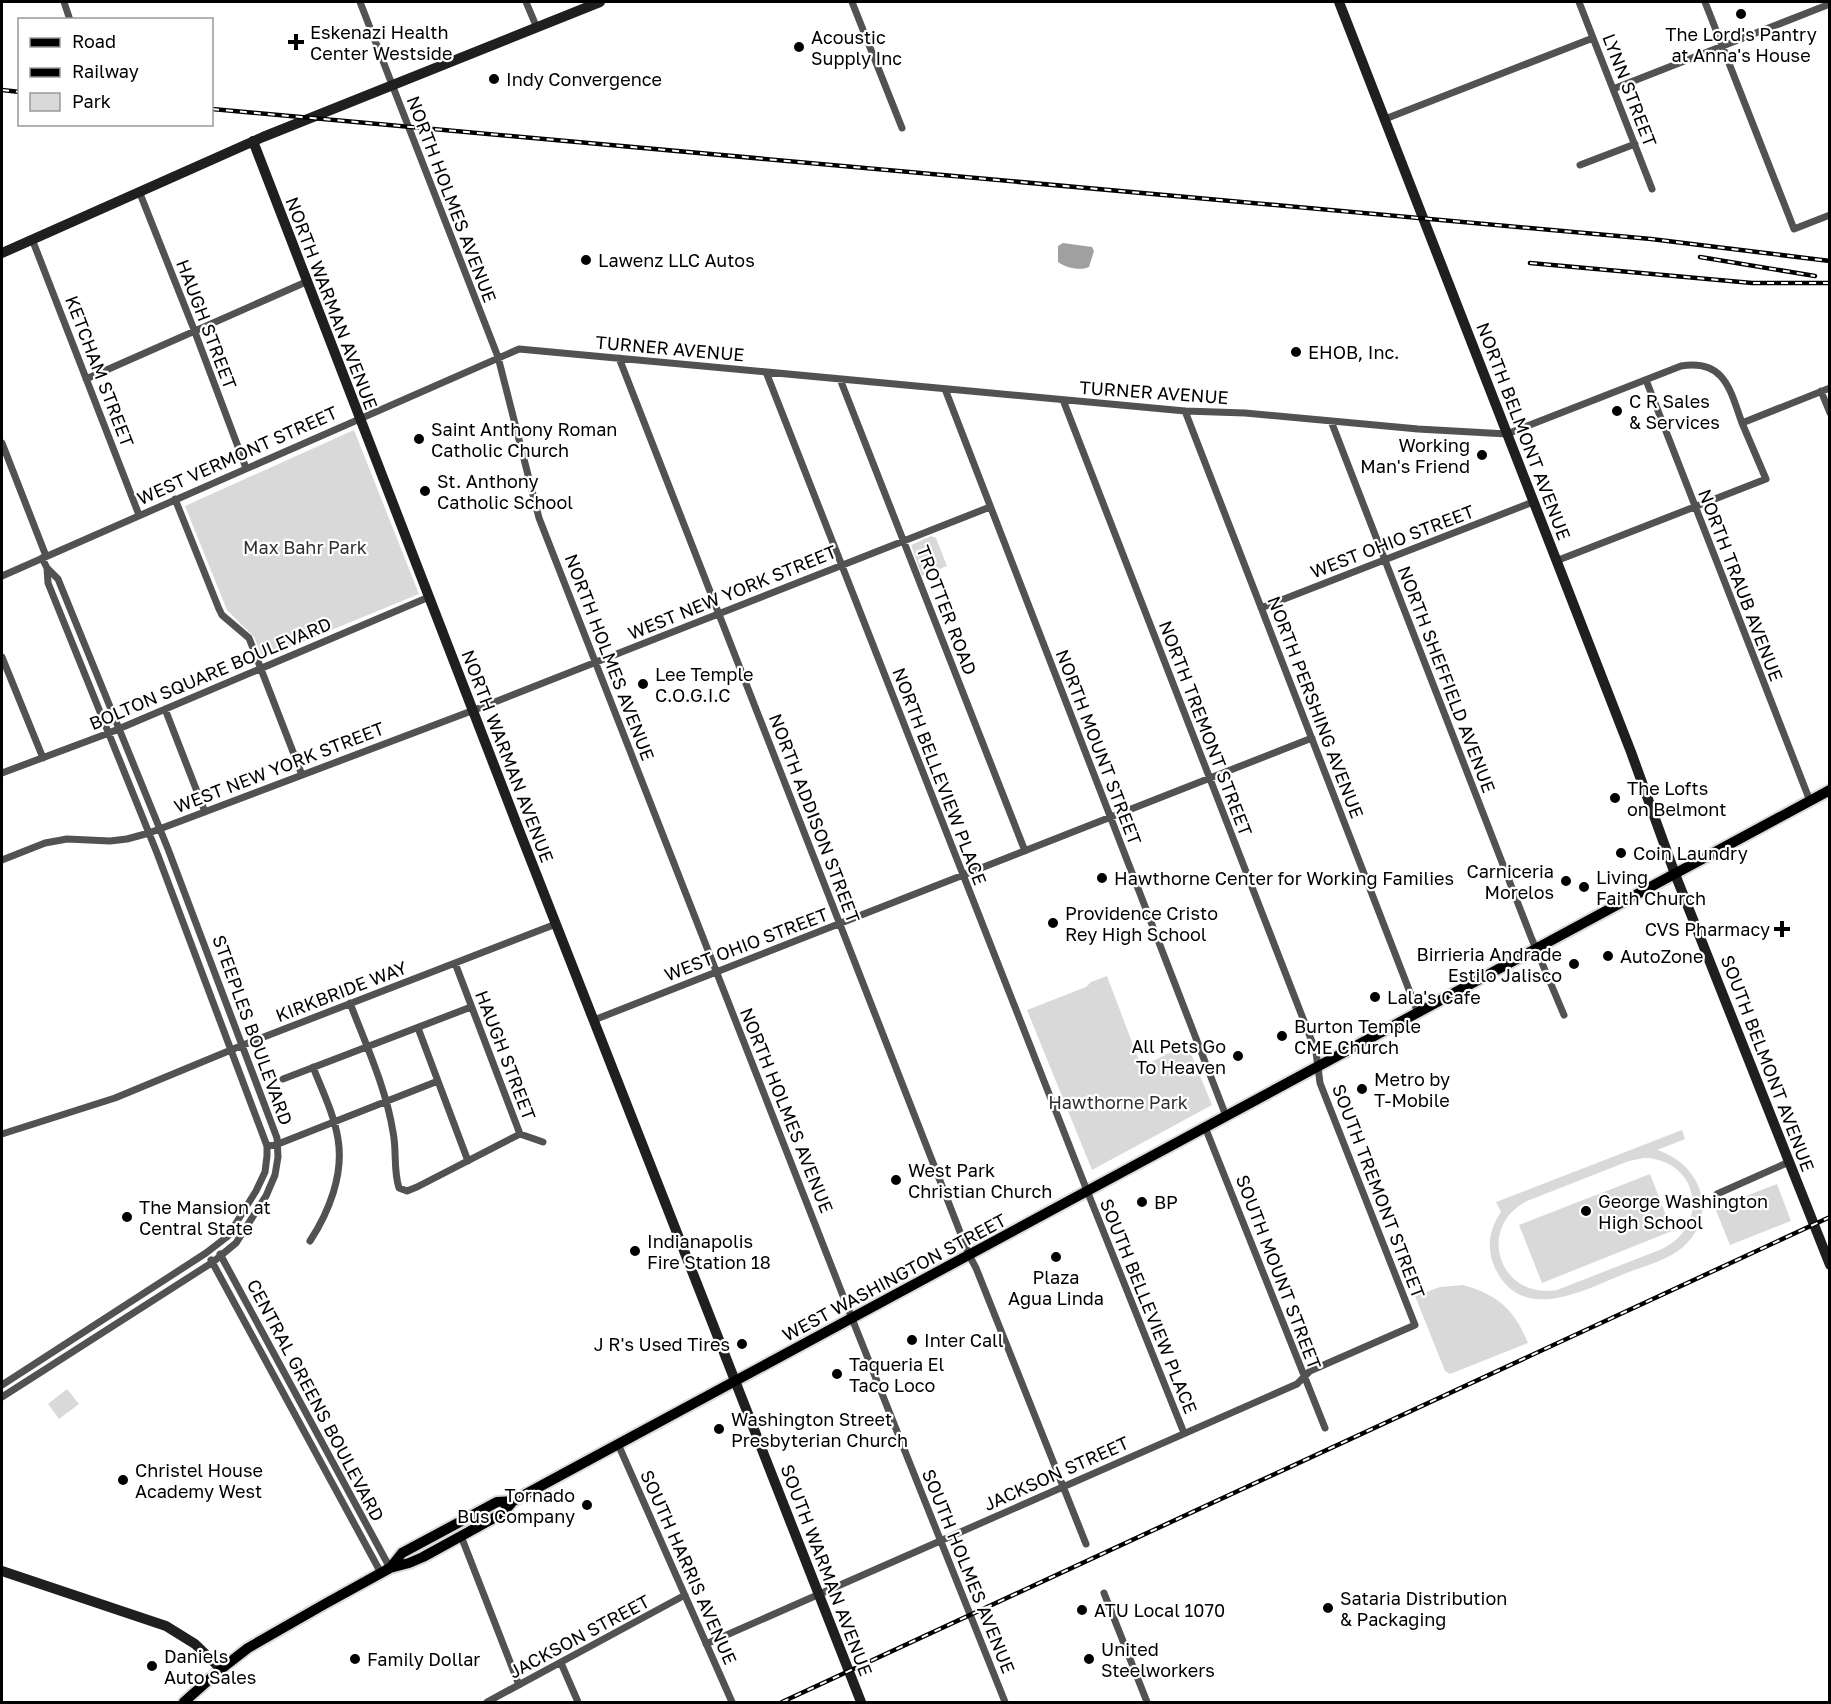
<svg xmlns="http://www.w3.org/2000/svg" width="1831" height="1704" font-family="'Golos Text',sans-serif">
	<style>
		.green { fill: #d9d9d9; fill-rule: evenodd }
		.water { fill: #a0a0a0 }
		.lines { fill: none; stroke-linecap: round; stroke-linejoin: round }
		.primary-casing { stroke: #dbdbdb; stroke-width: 14 }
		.street { stroke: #525252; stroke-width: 7 }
		.secondary { stroke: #1f1f1f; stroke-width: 10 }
		.primary { stroke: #000; stroke-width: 10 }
		.rail-casing { stroke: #000; stroke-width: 4.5 }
		.rail { stroke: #fff; stroke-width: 2; stroke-dasharray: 7; stroke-linecap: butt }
		.poi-dot { fill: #000; stroke: #fff; stroke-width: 2 }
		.labels { text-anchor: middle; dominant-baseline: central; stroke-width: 4.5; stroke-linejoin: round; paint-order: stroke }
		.poi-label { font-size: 18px; fill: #000; stroke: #fff; text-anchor: start }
		.street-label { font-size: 18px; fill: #000; stroke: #fff }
		.park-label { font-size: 18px; fill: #303030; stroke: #fff }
	</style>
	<rect width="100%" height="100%" fill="#fff"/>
	<path class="green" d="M354,430L419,594L263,658L254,637L227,610L185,506Z
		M931,536L936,538L947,566L922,576L911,545Z
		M1107,976L1138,1058L1143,1062L1149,1063L1187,1044L1212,1105L1092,1170L1027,1010L1086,987L1091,982Z
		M1682,1130L1685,1139L1657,1150C1701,1164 1720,1214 1683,1247C1667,1261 1643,1266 1624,1274C1584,1290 1522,1325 1495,1268C1486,1249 1489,1229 1501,1212L1496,1202ZM1644,1158C1699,1159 1711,1226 1662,1249L1557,1290C1500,1300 1475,1228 1527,1201L1629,1161Z
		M1650,1174L1672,1231L1542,1283L1519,1225Z
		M1777,1184L1791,1221L1730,1245L1715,1208Z
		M1463,1285C1498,1295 1514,1309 1528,1343L1450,1374L1445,1371L1415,1296L1440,1287Z
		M67,1389L79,1404L59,1419L48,1404Z"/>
	<path class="water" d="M1063,243L1092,247L1094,251L1089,267C1080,271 1066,268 1058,262V246Z"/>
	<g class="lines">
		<defs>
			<path id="primary" d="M390,1568L402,1553L497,1502L513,1501
				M184,1702L221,1669L248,1648L323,1605L390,1568L409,1563L423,1557L503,1513L513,1501L561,1475L1830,790"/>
		</defs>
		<use href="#primary" class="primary-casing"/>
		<path class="street" d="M64,2L70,20
			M360,2L498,357L539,518L847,1306L1005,1702
			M526,2L537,28
			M852,2L902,128
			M1579,2L1652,189
			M1705,2L1794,229L1830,215
			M1613,89L1830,4
			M1385,119L1593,38
			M1580,165L1635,144
			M139,191L193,327L246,468
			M32,239L139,515
			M619,358L969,1255L976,1268L1086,1544
			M766,372L1082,1178L1184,1433
			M86,379L306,282
			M840,379L1025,851
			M1646,380L1810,801
			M945,389L1226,1116
			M1821,391L1830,413
			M1185,411L1418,1013
			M1331,421L1531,937L1564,1015
			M2,443L46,556
			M175,499L219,609L222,615L249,638L302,775
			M1556,561L1766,479L1742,423L1830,388
			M2,576L519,349L1185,411L1245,413L1418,429L1507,434L1681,366C1725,359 1730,390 1742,423
			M1261,608L1533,502
			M2,657L43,758
			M165,709L205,812
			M2,773L109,733L429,597
			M2,860L45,843L67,839L110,841L127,839L149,833L482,707L990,507
			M455,963L520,1134L543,1142
			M350,1003C366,1045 386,1088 393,1132C397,1151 393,1169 399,1188L407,1191L417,1187L520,1134
			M594,1020L1312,738
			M418,1028L468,1161
			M283,1079L471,1007
			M1205,1127L1325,1428
			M2,1134L115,1098L243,1045L556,924
			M267,1146L278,1144L438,1081
			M1717,1194L1789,1162
			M310,1241C329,1212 344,1174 338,1139C334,1114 322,1090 313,1067
			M220,1254L390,1568
			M211,1260L381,1573
			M2,1385L206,1253L228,1236L256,1191L265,1172L267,1156V1146L157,853L48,583L47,568L42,558
			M2,1397L213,1262L236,1243L266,1196L275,1175L278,1157L277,1138L168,849L58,579L47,568
			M618,1444L732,1702
			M461,1536L519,1685
			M1104,1593L1147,1702
			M706,1644L1297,1384L1310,1371L1415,1325L1320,1083L1316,1052L1063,400
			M561,1663L578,1702
			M487,1702L685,1595"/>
		<path class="secondary" d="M1339,2L1631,752L1675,874L1830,1265
			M253,141L519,830L861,1702
			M2,253L263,137L600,2
			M2,1571L166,1626L195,1644L221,1669"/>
		<use href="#primary" class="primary"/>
		<defs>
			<path id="rail" d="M2,90L20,92
				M212,109L1651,239L1830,261
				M1700,257L1815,276
				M1530,263L1752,283H1830
				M782,1702L1830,1217"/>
		</defs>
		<use href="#rail" class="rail-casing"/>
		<use href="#rail" class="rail"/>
	</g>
	<g class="poi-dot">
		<circle cx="1741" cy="14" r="6"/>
		<path d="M293 33h6v6h6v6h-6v6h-6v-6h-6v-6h6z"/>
		<circle cx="799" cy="47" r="6"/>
		<circle cx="494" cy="79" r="6"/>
		<circle cx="586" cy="260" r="6"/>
		<circle cx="1296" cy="352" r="6"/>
		<circle cx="1617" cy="411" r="6"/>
		<circle cx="419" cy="439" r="6"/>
		<circle cx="1482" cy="455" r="6"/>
		<circle cx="425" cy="491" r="6"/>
		<circle cx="643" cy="684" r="6"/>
		<circle cx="1615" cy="798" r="6"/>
		<circle cx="1621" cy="853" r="6"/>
		<circle cx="1102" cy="878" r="6"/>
		<circle cx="1566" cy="881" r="6"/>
		<circle cx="1584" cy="887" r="6"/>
		<circle cx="1053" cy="923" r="6"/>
		<path d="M1779 920h6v6h6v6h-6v6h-6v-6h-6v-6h6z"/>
		<circle cx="1608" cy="956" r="6"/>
		<circle cx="1574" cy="964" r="6"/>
		<circle cx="1375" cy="997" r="6"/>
		<circle cx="1282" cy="1036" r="6"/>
		<circle cx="1238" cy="1056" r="6"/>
		<circle cx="1362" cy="1089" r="6"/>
		<circle cx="896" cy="1180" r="6"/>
		<circle cx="1142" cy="1202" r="6"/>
		<circle cx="1586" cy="1211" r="6"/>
		<circle cx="127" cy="1217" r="6"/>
		<circle cx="635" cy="1251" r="6"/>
		<circle cx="1056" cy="1257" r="6"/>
		<circle cx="912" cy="1340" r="6"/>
		<circle cx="742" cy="1344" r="6"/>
		<circle cx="837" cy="1374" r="6"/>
		<circle cx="719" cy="1429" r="6"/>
		<circle cx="123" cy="1480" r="6"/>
		<circle cx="587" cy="1505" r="6"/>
		<circle cx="1328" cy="1608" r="6"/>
		<circle cx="1082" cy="1610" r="6"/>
		<circle cx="355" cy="1659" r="6"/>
		<circle cx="1089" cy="1659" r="6"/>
		<circle cx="152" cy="1666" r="6"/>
	</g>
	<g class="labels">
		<g class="poi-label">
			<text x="310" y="32">Eskenazi Health<tspan x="310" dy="21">Center Westside</tspan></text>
			<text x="1741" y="34" text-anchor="middle">The Lord's Pantry<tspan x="1741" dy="21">at Anna's House</tspan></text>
			<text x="811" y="37">Acoustic<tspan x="811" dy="21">Supply Inc</tspan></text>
			<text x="506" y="79">Indy Convergence</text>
			<text x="598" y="260">Lawenz LLC Autos</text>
			<text x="1308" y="352">EHOB, Inc.</text>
			<text x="1629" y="401">C R Sales<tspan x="1629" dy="21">&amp; Services</tspan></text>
			<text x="431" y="429">Saint Anthony Roman<tspan x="431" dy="21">Catholic Church</tspan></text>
			<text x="1470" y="445" text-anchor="end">Working<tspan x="1470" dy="21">Man's Friend</tspan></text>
			<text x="437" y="481">St. Anthony<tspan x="437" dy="21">Catholic School</tspan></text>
			<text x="655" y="674">Lee Temple<tspan x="655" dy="21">C.O.G.I.C</tspan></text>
			<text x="1627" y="788">The Lofts<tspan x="1627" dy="21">on Belmont</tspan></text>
			<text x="1633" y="853">Coin Laundry</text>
			<text x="1554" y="871" text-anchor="end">Carniceria<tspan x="1554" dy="21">Morelos</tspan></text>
			<text x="1596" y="877">Living<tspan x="1596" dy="21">Faith Church</tspan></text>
			<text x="1114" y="878">Hawthorne Center for Working Families</text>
			<text x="1065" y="913">Providence Cristo<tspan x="1065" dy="21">Rey High School</tspan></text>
			<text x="1770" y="929" text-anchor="end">CVS Pharmacy</text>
			<text x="1562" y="954" text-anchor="end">Birrieria Andrade<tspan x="1562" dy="21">Estilo Jalisco</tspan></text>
			<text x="1620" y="956">AutoZone</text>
			<text x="1387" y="997">Lala's Cafe</text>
			<text x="1294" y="1026">Burton Temple<tspan x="1294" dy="21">CME Church</tspan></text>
			<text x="1226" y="1046" text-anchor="end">All Pets Go<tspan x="1226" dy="21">To Heaven</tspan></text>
			<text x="1374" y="1079">Metro by<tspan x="1374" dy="21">T-Mobile</tspan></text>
			<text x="908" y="1170">West Park<tspan x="908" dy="21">Christian Church</tspan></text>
			<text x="1598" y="1201">George Washington<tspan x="1598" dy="21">High School</tspan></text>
			<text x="1154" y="1202">BP</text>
			<text x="139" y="1207">The Mansion at<tspan x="139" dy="21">Central State</tspan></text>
			<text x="647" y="1241">Indianapolis<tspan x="647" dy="21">Fire Station 18</tspan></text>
			<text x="1056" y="1277" text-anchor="middle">Plaza<tspan x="1056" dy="21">Agua Linda</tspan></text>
			<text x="924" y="1340">Inter Call</text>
			<text x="730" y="1344" text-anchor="end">J R's Used Tires</text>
			<text x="849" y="1364">Taqueria El<tspan x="849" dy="21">Taco Loco</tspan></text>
			<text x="731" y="1419">Washington Street<tspan x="731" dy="21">Presbyterian Church</tspan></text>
			<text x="135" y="1470">Christel House<tspan x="135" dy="21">Academy West</tspan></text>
			<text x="575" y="1495" text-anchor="end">Tornado<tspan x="575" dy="21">Bus Company</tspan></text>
			<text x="1340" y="1598">Sataria Distribution<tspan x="1340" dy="21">&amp; Packaging</tspan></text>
			<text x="1094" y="1610">ATU Local 1070</text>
			<text x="1101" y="1649">United<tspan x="1101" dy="21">Steelworkers</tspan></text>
			<text x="164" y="1656">Daniels<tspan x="164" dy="21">Auto Sales</tspan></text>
			<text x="367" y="1659">Family Dollar</text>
		</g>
		<g class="street-label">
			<text transform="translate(1630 90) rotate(69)">LYNN STREET</text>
			<text transform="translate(452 199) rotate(69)">NORTH HOLMES AVENUE</text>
			<text transform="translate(332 303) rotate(69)">NORTH WARMAN AVENUE</text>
			<text transform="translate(207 324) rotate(69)">HAUGH STREET</text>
			<text transform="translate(670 348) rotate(5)">TURNER AVENUE</text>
			<text transform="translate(100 371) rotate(69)">KETCHAM STREET</text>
			<text transform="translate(1154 392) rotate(4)">TURNER AVENUE</text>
			<text transform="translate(1524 431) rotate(69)">NORTH BELMONT AVENUE</text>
			<text transform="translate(237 455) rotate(-24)">WEST VERMONT STREET</text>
			<text transform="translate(1392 541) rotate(-21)">WEST OHIO STREET</text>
			<text transform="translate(1741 585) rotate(69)">NORTH TRAUB AVENUE</text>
			<text transform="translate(732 592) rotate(-22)">WEST NEW YORK STREET</text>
			<text transform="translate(947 610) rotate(69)">TROTTER ROAD</text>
			<text transform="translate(610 657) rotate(69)">NORTH HOLMES AVENUE</text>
			<text transform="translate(210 673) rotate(-23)">BOLTON SQUARE BOULEVARD</text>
			<text transform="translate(1447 679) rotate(69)">NORTH SHEFFIELD AVENUE</text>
			<text transform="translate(1316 707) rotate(69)">NORTH PERSHING AVENUE</text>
			<text transform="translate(1206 728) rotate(69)">NORTH TREMONT STREET</text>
			<text transform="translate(1099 747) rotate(69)">NORTH MOUNT STREET</text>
			<text transform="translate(508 756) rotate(69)">NORTH WARMAN AVENUE</text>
			<text transform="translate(279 767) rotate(-21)">WEST NEW YORK STREET</text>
			<text transform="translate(940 776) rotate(69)">NORTH BELLEVIEW PLACE</text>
			<text transform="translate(815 818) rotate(69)">NORTH ADDISON STREET</text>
			<text transform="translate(746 944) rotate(-21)">WEST OHIO STREET</text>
			<text transform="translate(341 991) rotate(-21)">KIRKBRIDE WAY</text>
			<text transform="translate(253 1030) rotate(70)">STEEPLES BOULEVARD</text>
			<text transform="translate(506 1055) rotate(69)">HAUGH STREET</text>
			<text transform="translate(1768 1063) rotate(69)">SOUTH BELMONT AVENUE</text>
			<text transform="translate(787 1110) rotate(68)">NORTH HOLMES AVENUE</text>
			<text transform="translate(1379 1191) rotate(69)">SOUTH TREMONT STREET</text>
			<text transform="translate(1279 1272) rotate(69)">SOUTH MOUNT STREET</text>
			<text transform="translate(894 1277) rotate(-28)">WEST WASHINGTON STREET</text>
			<text transform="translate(1149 1306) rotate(68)">SOUTH BELLEVIEW PLACE</text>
			<text transform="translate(316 1400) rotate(62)">CENTRAL GREENS BOULEVARD</text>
			<text transform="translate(1056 1473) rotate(-24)">JACKSON STREET</text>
			<text transform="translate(689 1567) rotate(66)">SOUTH HARRIS AVENUE</text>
			<text transform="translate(827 1570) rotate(69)">SOUTH WARMAN AVENUE</text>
			<text transform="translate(969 1571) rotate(68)">SOUTH HOLMES AVENUE</text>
			<text transform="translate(579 1636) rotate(-28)">JACKSON STREET</text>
		</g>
		<g class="park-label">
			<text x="305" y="547">Max Bahr Park</text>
			<text x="1118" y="1102">Hawthorne Park</text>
		</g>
	</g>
	<rect width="1831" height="1704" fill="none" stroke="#000000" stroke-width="6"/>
	<rect x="18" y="18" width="195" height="108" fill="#ffffff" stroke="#999999" stroke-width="1.5"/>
	<rect x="30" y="38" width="30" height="9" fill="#000000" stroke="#999999" stroke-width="1.5"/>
	<text x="72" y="48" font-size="18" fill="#000000">Road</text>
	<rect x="30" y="68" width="30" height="9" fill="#000000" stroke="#999999" stroke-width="1.5"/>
	<text x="72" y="78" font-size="18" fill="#000000">Railway</text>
	<rect x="30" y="93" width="30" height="18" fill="#d9d9d9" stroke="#999999" stroke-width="1.5"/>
	<text x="72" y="108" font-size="18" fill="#000000">Park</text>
</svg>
